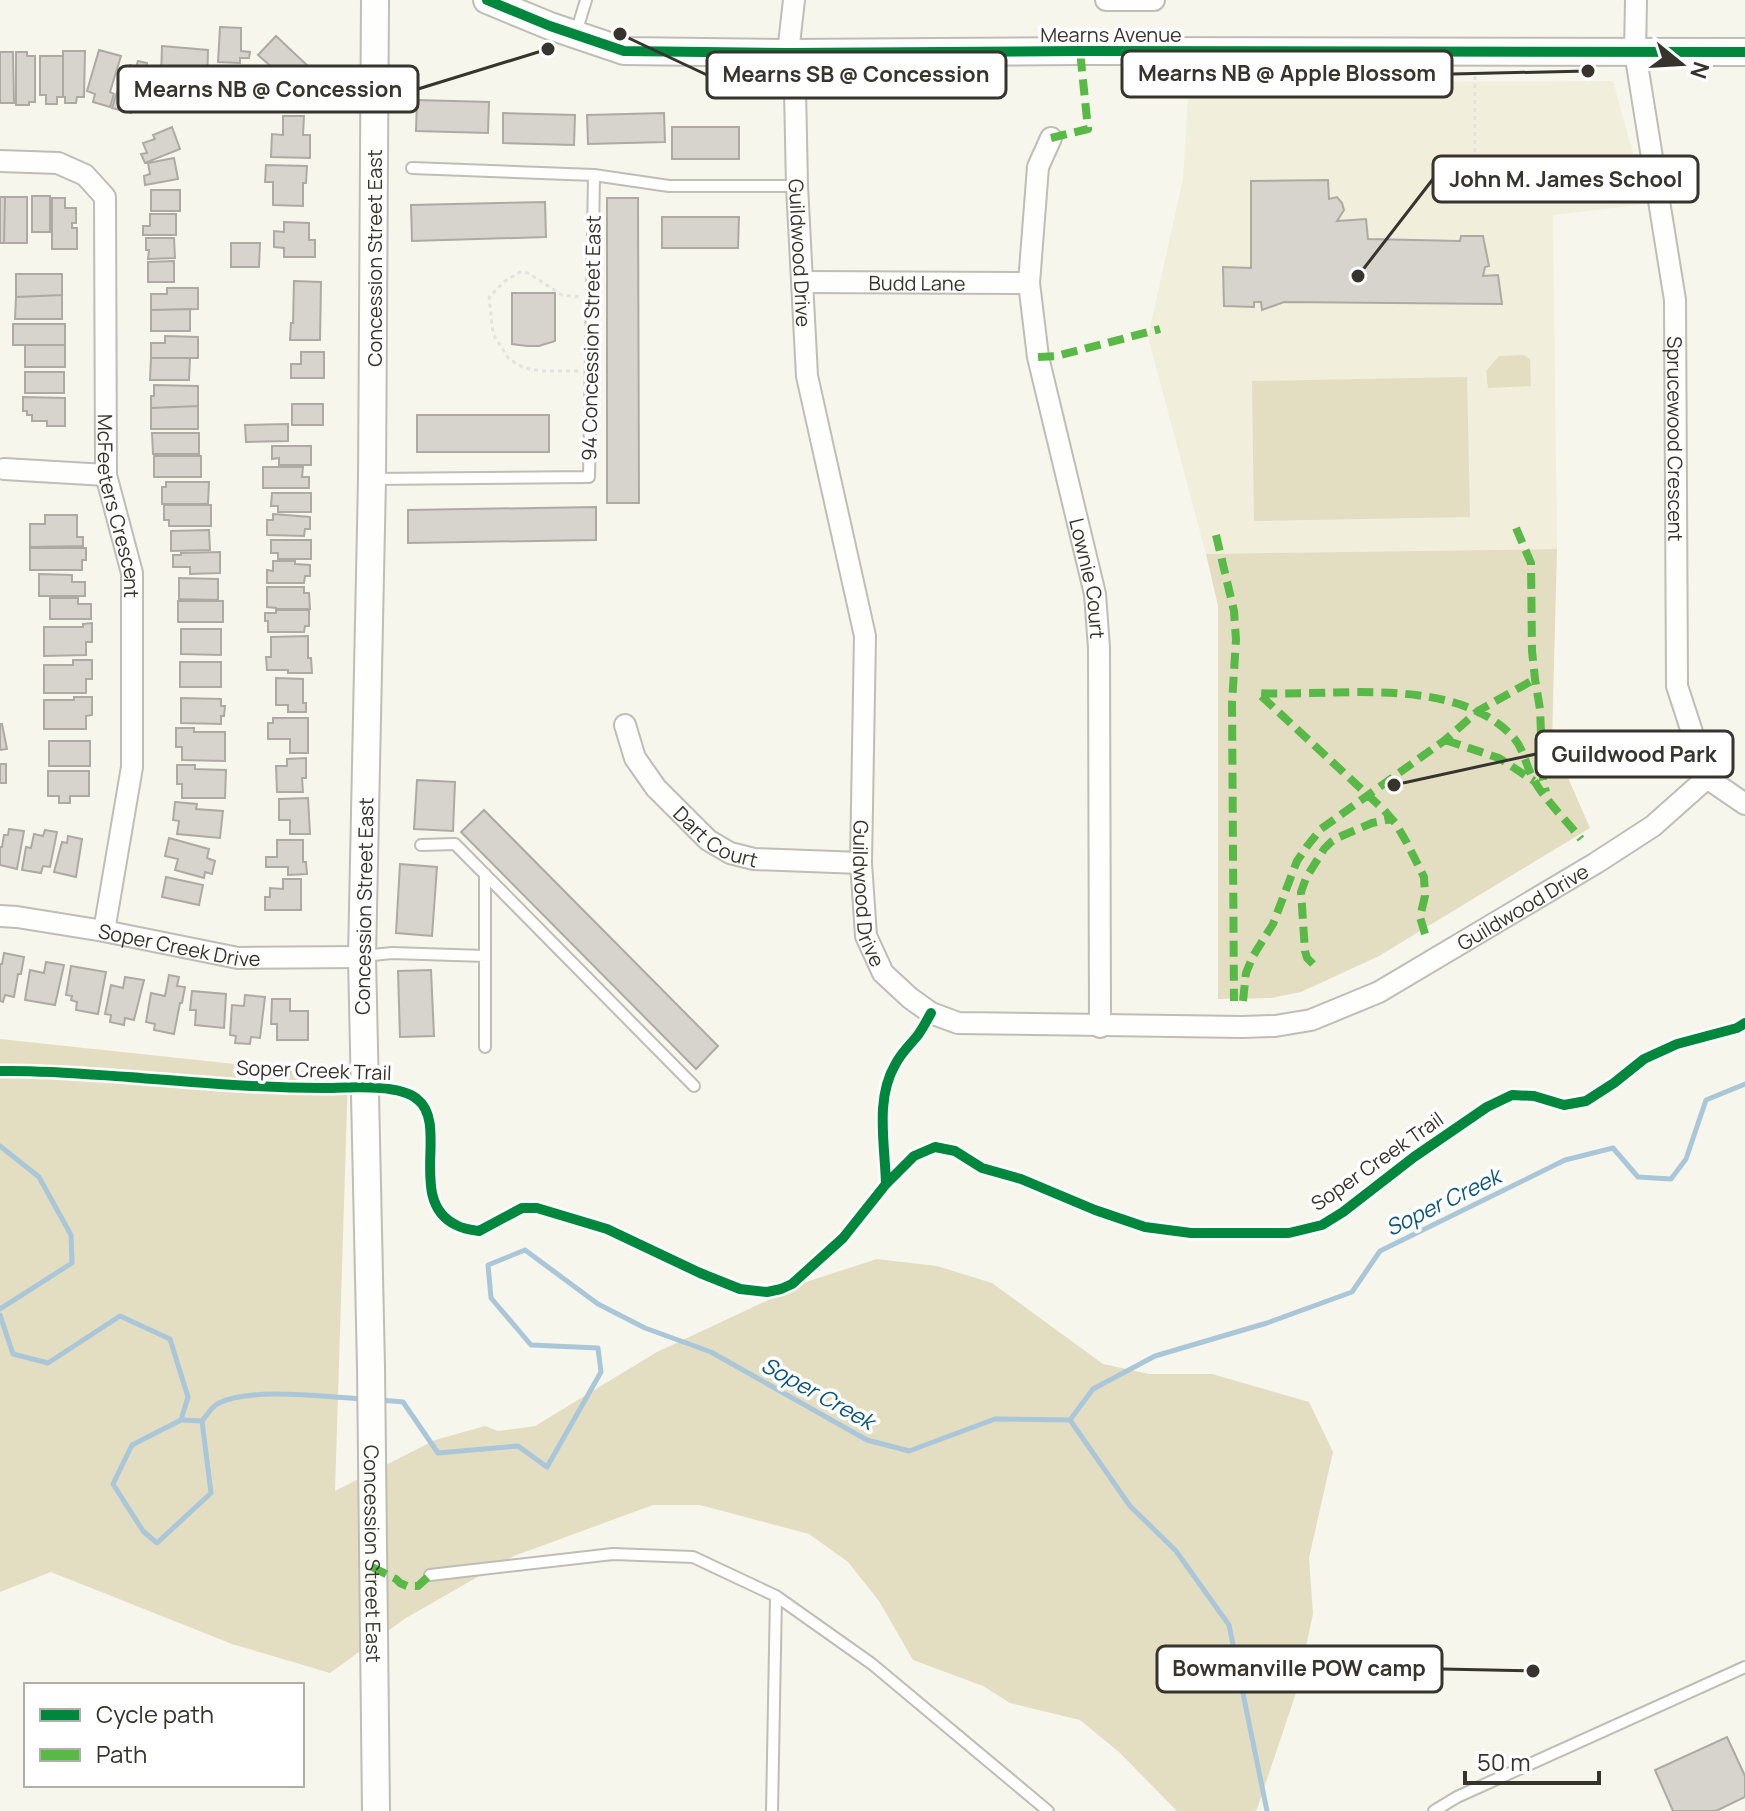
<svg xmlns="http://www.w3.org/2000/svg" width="1745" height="1811" font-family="Manrope,sans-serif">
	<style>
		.built { fill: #f1eedb }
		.green { fill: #e3ddc1 }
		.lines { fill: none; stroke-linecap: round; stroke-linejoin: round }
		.stream { stroke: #aac7da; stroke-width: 5 }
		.building { fill: #d7d3cd; stroke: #adaaa4; stroke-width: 2 }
		.service-casing { stroke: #bebdb6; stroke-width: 14 }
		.minor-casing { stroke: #bebdb6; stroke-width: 24 }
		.tertiary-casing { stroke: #bebdb6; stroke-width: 30 }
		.path { stroke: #e3e2df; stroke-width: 3; stroke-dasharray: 4 4; stroke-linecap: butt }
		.service { stroke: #fefefc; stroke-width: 10 }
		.minor { stroke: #fefefc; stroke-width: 20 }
		.tertiary { stroke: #fefefc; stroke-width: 26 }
		.quiet { stroke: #58b947; stroke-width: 8; stroke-dasharray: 16 8; stroke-linecap: butt }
		.cycleway-casing { stroke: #fff; stroke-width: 15 }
		.cycleway { stroke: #00873e; stroke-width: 10 }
		.labels { text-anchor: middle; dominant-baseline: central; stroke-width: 7; stroke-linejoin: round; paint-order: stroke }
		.street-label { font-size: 20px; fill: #36342d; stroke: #fff }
		.water-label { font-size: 22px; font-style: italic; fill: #0c567e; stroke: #fff }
		.leader { fill: none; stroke: #36342d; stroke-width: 3 }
		.callout-dot { fill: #36342d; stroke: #fff; stroke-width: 3 }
		.callout { fill: #fff; stroke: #36342d; stroke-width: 3 }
		.callout-label { font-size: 22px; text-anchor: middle; font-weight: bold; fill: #36342d }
	</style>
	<rect width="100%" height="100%" fill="#f7f6ec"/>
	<path class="built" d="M1613,81L1647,204L1553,215L1557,549L1206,554L1148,337L1183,179L1189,83Z"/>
	<path class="green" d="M1523,355L1530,359L1531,386L1488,388L1486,371L1499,356Z
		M1467,377L1470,517L1254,521L1252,381Z
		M1557,549L1552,741L1590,828L1379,956L1301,992L1271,998L1218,999V606L1206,554Z
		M0,1039L348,1076L335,1491L435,1440L485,1426L498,1431L535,1426L657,1352L809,1281L877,1259L937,1266L992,1283L1103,1364L1149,1374H1212L1309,1402L1333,1452L1309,1558L1313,1614L1295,1696L1257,1809L1255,1811H1177L1119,1752L1080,1720L1010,1703L983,1686L913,1660L879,1601L848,1562L809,1534L700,1505H653L514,1556L406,1618L330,1673L232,1644L51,1572L0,1592Z"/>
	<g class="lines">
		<path class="stream" d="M0,1146L39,1177L71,1235L72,1263L0,1309
			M0,1315L13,1354L48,1363L120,1316L170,1339L188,1397L181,1420L202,1421C207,1415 212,1406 219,1403C252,1387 325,1397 362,1399
			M380,1400L403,1402L438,1453L518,1446L547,1467L601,1372L598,1348L531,1345L491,1298L488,1265L525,1250L598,1304L645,1328L711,1352L867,1440L909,1451L995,1419L1070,1420
			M181,1420L132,1445L113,1484L143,1531L157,1543L211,1493L202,1421
			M1070,1420L1093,1389L1155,1356L1267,1323L1352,1292L1380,1251L1565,1160L1613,1148L1638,1177L1671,1179L1686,1159L1706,1100L1745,1084
			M1070,1420L1130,1506L1176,1551L1229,1625L1267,1811"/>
	</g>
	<path class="building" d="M220,27L241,28V51L250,52L249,58H240V63L218,62Z
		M276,36L309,67L291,86L286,81L268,101L256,90L275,70L258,55Z
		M162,46L208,50L207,88H187V78H161Z
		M99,50L121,56L110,92L114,94L110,107L93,102L95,94L87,91Z
		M63,51H85L84,97H77L76,103H65V97H63Z
		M0,52H13L14,103H0Z
		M16,52H27V56H35V102H29V105H16Z
		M40,56H63V97H57V104H46V95H40Z
		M138,61L147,63L145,70L151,72L143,101L135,99L131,113L112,108L118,89L123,91L130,65L136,67Z
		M417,100L489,102L488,133L416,131Z
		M503,113L575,115L574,145L503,143Z
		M664,113L665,142L588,144L587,115Z
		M283,116H304L303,135H310V158L271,157L272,134L283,135Z
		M172,127L180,149L145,163L141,154L147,153L143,143L155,139L153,135Z
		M672,127H739V159H672Z
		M174,158L178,179L145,185L144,176L150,174L148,163Z
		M266,165L307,166L306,183H303V206L273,205V182H265Z
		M1328,180L1329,199L1337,197L1342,203L1344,210L1337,221L1366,219L1368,239L1460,241L1461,236H1483L1489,266L1485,267L1483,276L1498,275L1502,304L1284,302L1262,310L1261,302H1254V307L1224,306L1223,267L1251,268V181Z
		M151,190H180V211H151Z
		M32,196H50V232H32Z
		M0,197H5L4,243H0Z
		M5,197H27V243H4Z
		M52,198H65V208H76V223H72V228H77V249H52Z
		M607,198H638L639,503H607Z
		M545,202L546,237L412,241L411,205Z
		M150,214H176V235H143V226H150Z
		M662,217H739L738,248H662Z
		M284,222L309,223V240H315V257H284V248L274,247V231L284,232Z
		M146,238H174L175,258L148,259L149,250H146Z
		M231,243H260L259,267H231Z
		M174,261V282H148V262Z
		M16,274H62V295L16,297Z
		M294,281L321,282L320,340H290L291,323H293Z
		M167,288H198V309L151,310V294H167Z
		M512,293H555V341L539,346H527L512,344Z
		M62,295V319H15L16,297Z
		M190,309V331H151V310Z
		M13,324H65V345H13Z
		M165,336L198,337V358H151V343H165Z
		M25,345H65V367H25Z
		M301,352H324V378H291V364H301Z
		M151,358H190L189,380H150Z
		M25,372H64V393H25Z
		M154,385L198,386V406L151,408V396H154Z
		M23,397L65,398V426H47V421H32V415H27V411H23Z
		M292,404H323V425H292Z
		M198,406V429H151V408Z
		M417,415H549V452H417Z
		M288,424V441L246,442L245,425Z
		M152,433H199V454H153Z
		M272,446H311V465H279V458L272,459Z
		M154,456H201V477H154Z
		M263,467H303L302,477H309V488H263Z
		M166,482H209L208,504H162V487H166Z
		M272,493H311V512H278V506H271Z
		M164,505H211V526H169V520H164Z
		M596,507V540L408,543V510Z
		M273,514L310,517V529H305L304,536L267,535V520H273Z
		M45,515H77V537H83V546L30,547V524H45Z
		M209,530L210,550L171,551V531Z
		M271,540H311V559H278V553H271Z
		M30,548H86V560H82V570H30Z
		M220,552V573L190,574V567H173V555H181V553Z
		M273,561H295V564L310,565V576H305L304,583H267V570L273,571Z
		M39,574L72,575V582H85V596H39Z
		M179,578L218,579V600L179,599Z
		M267,587H304V593H309L310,609H276V608L267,607Z
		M50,598H78V604H91V619H50Z
		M178,601H223V622H178Z
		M276,610H309V626H305L304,632H268V621H265V613H276Z
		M92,623V642H86V655L44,656V627H83V624Z
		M181,629H221V655L181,654Z
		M308,636V658H311L312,673H288V670H267L266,657H271V637Z
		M73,660H92V679H86V693H44V665H73Z
		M180,662H221V687H180Z
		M276,678L303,679V703H306V712H288V705H276Z
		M74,697H92V715L86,716V729H44V700H74Z
		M181,698L221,699V706H225L224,716H221V724L181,723Z
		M273,718H308V753H290V739H268V723H273Z
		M0,724H2L7,749L0,750Z
		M176,728H194V732H225V761L182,760V747H176Z
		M49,741H90V766H49Z
		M306,758V778H302L303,792H277L276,766H287V759Z
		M0,764H6V783H0Z
		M177,765H195V769L226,770L225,798H182V784H177Z
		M48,771H89V796H70V803H59V796H48Z
		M417,780L455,782L453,831L414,829Z
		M308,798L310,834H290V820H279V799Z
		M175,802L197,804L196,809L223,811L220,838L177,834L179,821L173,820Z
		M484,810L718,1046L696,1069L461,832Z
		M9,829L24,831L17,869L0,865V847H2L4,835H8Z
		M45,830L57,832L50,867L43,866L41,873L22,870L26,847L31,848L34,834L43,836Z
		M68,836L82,839L76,877L54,872L62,842L67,843Z
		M169,838L209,849L207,858L215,861L212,874L205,872L204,878L175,870L178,859L165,856Z
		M277,840H303V862H306L307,874L288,875V867H266V857H277Z
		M400,864L437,867L432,936L396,933Z
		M166,877L203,885L199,905L162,897Z
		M283,879H301V910H265V897H270V888L283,889Z
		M4,953L24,957L21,974H18L14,997L5,995L3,1002L0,1001V964H2Z
		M46,962L64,965L55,1005L25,1000L30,970L44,973Z
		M71,966L106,972L98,1014L76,1010L77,1002L71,1000L72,996L66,995Z
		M431,970L434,1036L400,1037L398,971Z
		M169,975L179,977L177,986L185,987L182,1003H180L174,1034L154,1030L155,1024L146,1022L151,993L165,996Z
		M125,977L144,980L134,1020L125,1018L124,1025L110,1022L111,1015L105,1014L111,985L123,988Z
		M192,991L226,994L224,1028L195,1025L196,1010H190Z
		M245,995L265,997L260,1038L251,1037L250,1044L235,1043L236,1036L230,1035L232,1005L244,1006Z
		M272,999H290V1011H308V1040H277V1024H271Z
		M1727,1737L1745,1776V1797L1716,1811H1673L1655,1770Z"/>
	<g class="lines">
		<defs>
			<path id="service" d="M576,33L586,0
				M412,168L594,175L669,186H797
				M374,479L589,477L594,175
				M421,845L455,844L694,1086
				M485,874V1047
				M363,956L392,953L485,956
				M430,1575L613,1554L693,1557L776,1596L872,1664L1048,1811
				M772,1811L776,1596
				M1434,1811L1457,1797L1745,1667"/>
			<g id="minor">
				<path id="s1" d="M794,0L788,53L795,90L797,186L807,376L865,636L861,863L866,936L883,973L910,998L931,1013L958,1023L1242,1027L1275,1026L1311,1020L1379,992L1596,863L1653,826L1707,778"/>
				<path d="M1106,0H1154"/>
				<path id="s2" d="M1636,0L1635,52L1675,300L1677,686L1707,778L1745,804"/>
				<path id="s3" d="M1051,138L1038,167L1029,283L1038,357L1095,594L1099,648L1100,1027"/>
				<path id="s4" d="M0,161L58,163L85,175L105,197L106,475L132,573V767L104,931"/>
				<path id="s5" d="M803,282L1029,283"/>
				<path d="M4,469L106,475"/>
				<path id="s6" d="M625,725L635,758L656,788L708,840L730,853L754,859L861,863"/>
				<path id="s7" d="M0,916L17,917L104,931L238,958L362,957"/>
			</g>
			<g id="tertiary">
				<path id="s8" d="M375,0L372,479L362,957L371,1367L376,1811"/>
				<path d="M487,0L550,26L624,51L788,53L1080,51L1745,52"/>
			</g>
		</defs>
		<use href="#service" class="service-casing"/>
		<use href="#minor" class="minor-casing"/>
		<use href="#tertiary" class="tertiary-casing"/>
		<path class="path" d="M1475,76V167
			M578,371H542L524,368L509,359L493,334L489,297L505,281L520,272L528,273L562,295L580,297"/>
		<use href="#service" class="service"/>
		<use href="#minor" class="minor"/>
		<use href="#tertiary" class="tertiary"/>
		<path class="quiet" d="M1051,138L1088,129L1080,51
			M1038,357L1057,356L1160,329
			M1516,528L1531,563L1532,651L1535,679L1540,709L1543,780L1546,792
			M1216,535L1234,611L1236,640L1232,703L1234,1001
			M1445,740L1499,758L1534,781
			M1425,934L1420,917L1425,896L1424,877L1407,843L1396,824L1384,810L1258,693C1335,697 1456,674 1514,738C1525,751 1526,768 1535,782C1546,801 1567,821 1581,839
			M1313,964L1307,958L1305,951L1301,892L1306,878L1324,849L1331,842L1339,837L1372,823L1391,819
			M1243,1001L1246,973L1253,956L1273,924L1297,861L1308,845L1321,829L1445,740L1478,711L1535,679
			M372,1567L396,1579L400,1583L407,1586H418L430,1575"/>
		<defs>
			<path id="cycleway" d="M487,0L550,26L624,51L788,53L1080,51L1745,52
				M0,1071C43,1070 85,1074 128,1077C192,1082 257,1088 322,1088C347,1088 397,1083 417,1099C450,1124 406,1201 456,1225C463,1229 471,1230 479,1231L522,1208H537L607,1229L700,1273L740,1289L767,1292L781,1289L792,1284L843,1238L886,1184L914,1156L935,1147L955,1151L982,1168L1021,1179L1095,1210L1145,1227L1191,1233H1289L1322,1225L1343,1212L1414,1157L1487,1107L1512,1095L1534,1096L1564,1105L1586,1101L1614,1083L1644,1059L1677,1044L1737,1028L1745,1023
				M886,1184C885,1145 875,1099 895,1065C901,1053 910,1045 918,1035C923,1028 927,1020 931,1013"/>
		</defs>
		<use href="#cycleway" class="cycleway-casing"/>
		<use href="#cycleway" class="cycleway"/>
	</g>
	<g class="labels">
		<g class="street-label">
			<text x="1111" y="34">Mearns Avenue</text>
			<text stroke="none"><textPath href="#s1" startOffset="254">Guildwood Drive</textPath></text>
			<text transform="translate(374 258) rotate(-90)">Concession Street East</text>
			<text stroke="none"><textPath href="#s5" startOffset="114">Budd Lane</textPath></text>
			<text transform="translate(591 338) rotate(-89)">94 Concession Street East</text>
			<text stroke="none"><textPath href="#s2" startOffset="442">Sprucewood Crescent</textPath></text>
			<text stroke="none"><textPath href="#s4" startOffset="428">McFeeters Crescent</textPath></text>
			<text stroke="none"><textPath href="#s3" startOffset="450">Lownie Court</textPath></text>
			<text stroke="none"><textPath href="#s6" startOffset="150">Dart Court</textPath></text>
			<text stroke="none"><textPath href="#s1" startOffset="902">Guildwood Drive</textPath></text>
			<text transform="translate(364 906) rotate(-89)">Concession Street East</text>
			<text stroke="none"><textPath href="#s1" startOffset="1670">Guildwood Drive</textPath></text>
			<text stroke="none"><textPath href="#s7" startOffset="182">Soper Creek Drive</textPath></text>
			<text transform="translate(314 1070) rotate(2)">Soper Creek Trail</text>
			<text transform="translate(1377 1161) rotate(-35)">Soper Creek Trail</text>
			<text stroke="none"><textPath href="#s8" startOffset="1554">Concession Street East</textPath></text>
		</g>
		<g class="water-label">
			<text transform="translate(1443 1202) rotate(-26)">Soper Creek</text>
			<text transform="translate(818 1393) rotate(29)">Soper Creek</text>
		</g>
	</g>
	<path class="leader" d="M1588 71L1452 74M620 34L707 75M548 49L418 89M1358 276L1433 179M1394 785L1536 754M1533 1671L1442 1669"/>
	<g class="callout-dot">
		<circle cx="1588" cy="71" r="8"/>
		<circle cx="620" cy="34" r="8"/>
		<circle cx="548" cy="49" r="8"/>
		<circle cx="1358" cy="276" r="8"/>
		<circle cx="1394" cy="785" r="8"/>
		<circle cx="1533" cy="1671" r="8"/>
	</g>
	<g class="callout">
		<rect x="1122" y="51" width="330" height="46" rx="8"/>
		<rect x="707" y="52" width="299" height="46" rx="8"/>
		<rect x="118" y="66" width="300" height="46" rx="8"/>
		<rect x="1433" y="156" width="265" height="46" rx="8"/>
		<rect x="1536" y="731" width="197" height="46" rx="8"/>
		<rect x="1157" y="1646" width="285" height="46" rx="8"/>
	</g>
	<g class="callout-label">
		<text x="1287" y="81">Mearns NB @ Apple Blossom</text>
		<text x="856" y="82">Mearns SB @ Concession</text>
		<text x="268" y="97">Mearns NB @ Concession</text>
		<text x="1566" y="187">John M. James School</text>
		<text x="1634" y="762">Guildwood Park</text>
		<text x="1299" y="1676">Bowmanville POW camp</text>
	</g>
	<rect x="24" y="1683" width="280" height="104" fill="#ffffff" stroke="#afaeab" stroke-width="2"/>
	<rect x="40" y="1709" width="40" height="12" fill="#00873e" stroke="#afaeab" stroke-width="2"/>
	<text x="96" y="1723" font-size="24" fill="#36342d">Cycle path</text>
	<rect x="40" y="1749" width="40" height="12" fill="#58b947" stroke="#afaeab" stroke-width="2"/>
	<text x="96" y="1763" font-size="24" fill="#36342d">Path</text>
	<g transform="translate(1681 64) rotate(108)" stroke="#ffffff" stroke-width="6" paint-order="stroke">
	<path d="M0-6L14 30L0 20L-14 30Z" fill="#36342d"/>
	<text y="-12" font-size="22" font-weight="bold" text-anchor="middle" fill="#36342d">N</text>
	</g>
	<path d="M1465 1771v12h134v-12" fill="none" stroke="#36342d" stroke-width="4"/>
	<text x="1477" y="1771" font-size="24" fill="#36342d" stroke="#ffffff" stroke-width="6" paint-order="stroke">50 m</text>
</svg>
